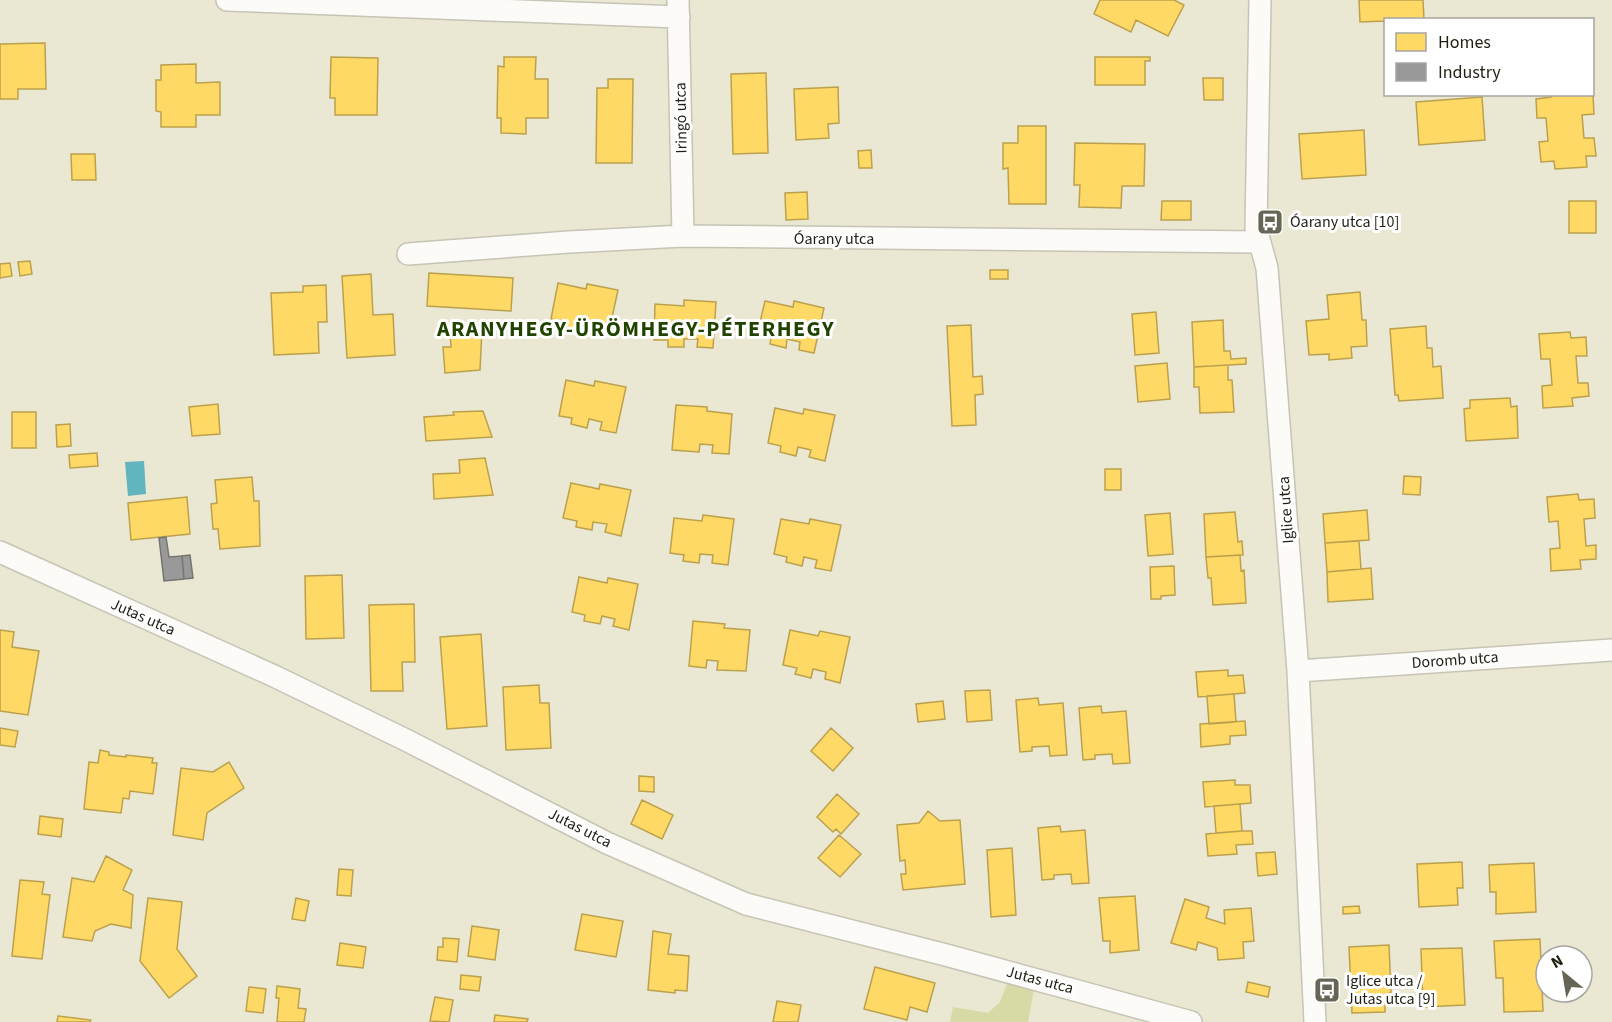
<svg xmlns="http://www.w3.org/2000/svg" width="1612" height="1022" font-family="'Source Sans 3',sans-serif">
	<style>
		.green { fill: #d8daa5 }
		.water { fill: #62b4bf }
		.homes { fill: #ffd966; stroke: #bca14d; stroke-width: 1.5 }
		.industry { fill: #999; stroke: #757470; stroke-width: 1.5 }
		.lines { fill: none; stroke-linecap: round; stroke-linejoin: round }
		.minor-casing { stroke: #c6c4b5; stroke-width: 24 }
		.minor { stroke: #fcfbf8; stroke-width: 21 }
		.labels { text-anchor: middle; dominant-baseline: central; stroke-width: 6; stroke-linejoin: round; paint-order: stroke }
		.street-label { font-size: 16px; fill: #211f12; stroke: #fff }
		.poi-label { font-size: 16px; fill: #211f12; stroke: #fff; text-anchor: start }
		.district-label { font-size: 22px; font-weight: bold; letter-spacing: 1.5px; fill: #204300; stroke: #fff }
	</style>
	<rect width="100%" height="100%" fill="#eae7d3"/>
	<path class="green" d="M1007,984L1034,989L1028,1022H950L953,1007L988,1013L1000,1002Z"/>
	<path class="water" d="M144,461L146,494L128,496L125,462Z"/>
	<path class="homes" d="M1100,0H1174L1184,5L1168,36L1136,20L1131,32L1094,14Z
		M1359,0H1423L1424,20H1386V21L1360,22Z
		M45,43L46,89H18V99H0V44Z
		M331,57L378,58L377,115H335V98H330Z
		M504,57H536L535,79H548V118H526V134L501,133V118H497L498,66L504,67Z
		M1095,57H1150V61H1145V85H1095Z
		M196,64V83L220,82V115H196V127H161V112L156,111V80H161V65Z
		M766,73L768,153L733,154L731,74Z
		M1203,78H1223V100H1204Z
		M608,79H633L632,163H596L597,88H608Z
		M838,87L839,123L828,124L829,138L796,140L794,89Z
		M1551,94L1593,95L1594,114L1582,115L1584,138H1594L1596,156H1586L1587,167L1555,169L1554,161L1541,162L1539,142L1548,141L1546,118H1537L1536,99L1551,97Z
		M1482,97L1485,140L1419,145L1416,102Z
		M1018,126H1046V204H1009L1008,168L1003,169V143H1018Z
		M1364,130L1366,175L1302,179L1299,134Z
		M1075,143L1145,144L1144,186H1122L1121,208L1079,207L1080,185H1074Z
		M871,150L872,168H859L858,151Z
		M71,154H95L96,180H72Z
		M807,192L808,219L786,220L785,193Z
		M1162,201H1191V220H1161Z
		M1569,201H1596V233H1569Z
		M30,261L32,274L20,276L18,262Z
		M10,263L12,276L0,278V264Z
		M990,270H1008V279H990Z
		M429,273L513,278L511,311L427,306Z
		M371,274L373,315L393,314L395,355L347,358L342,276Z
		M558,283L586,289L587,284L618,290L608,336L592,332L594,325L581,322L579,331L563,327L564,321L551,319Z
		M326,285L327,322H318L319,353L274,355L271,293L303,292V286Z
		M1360,292L1362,320H1366L1367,346L1351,347L1352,358L1329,360V354L1309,355L1306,321L1329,319L1327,295Z
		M684,300L716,302L713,348L697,347L698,339H684V347H668V340H654L655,304L684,306Z
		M765,301L793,307L794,301L824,308L814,353L799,350L800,342L787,339L786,348L770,344L771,338L757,335Z
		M1156,312L1159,353L1135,355L1132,314Z
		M1223,320L1224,351H1230L1231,359L1246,358V364L1194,367L1192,322Z
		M971,325L973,377L982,376L983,394L975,395L976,425L952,426L947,326Z
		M1426,326L1427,348H1432L1433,367L1441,366L1443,398L1399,401L1398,395H1395L1390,329Z
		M482,329L480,370L445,373L443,347H451L450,332Z
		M1570,332L1571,338L1586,337L1587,356H1576L1578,383H1588L1589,396L1572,398L1573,406L1543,408L1542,386L1552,385L1550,359H1541L1539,334Z
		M1167,363L1170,399L1138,402L1135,366Z
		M1228,365V380H1232L1234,412L1200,413L1199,387H1194V367Z
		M566,380L594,386L595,381L626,387L616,433L600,430L602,422L589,419L587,428L571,424L572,418L559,416Z
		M1510,398L1511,407L1517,406L1518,438L1466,441L1464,409L1470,408V400Z
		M218,404L220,434L192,436L189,407Z
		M676,405L707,407V411L732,414L729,454L712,453L713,445L700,444L699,452L672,450Z
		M775,408L803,414L804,409L835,415L825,461L809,457L811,450L798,447L796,456L780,452L781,446L768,443Z
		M483,411L492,437L426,441L424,417L454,415L453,412Z
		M12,412H36V448H12Z
		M70,424L71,446L57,447L56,425Z
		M97,453L98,466L70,468L69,455Z
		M485,458L493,495L434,499L433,474L460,473L459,460Z
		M1105,469H1121V490H1105Z
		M1404,476L1421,477L1420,495L1403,494Z
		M252,477L254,501H259L260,546L220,549L218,529H213L211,504L217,503L215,480Z
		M571,483L599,489L600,484L631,490L621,536L605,532L607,524L593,522L592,530L576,527L577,521L563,518Z
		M1578,494L1579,500L1594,499L1595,518L1584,519L1586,546L1596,545V559L1580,560L1581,569L1551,571L1550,549L1560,548L1558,521L1549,522L1547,497Z
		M187,497L190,534L131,540L128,503Z
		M1367,510L1369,540L1325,543L1323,514Z
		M1235,512L1238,542L1242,541L1243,555L1206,557L1204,514Z
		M1170,513L1173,554L1148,556L1145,515Z
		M703,515L734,519L728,565L712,563L713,555L700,554L699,563L683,561L684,555L670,553L674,518L702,521Z
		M781,519L809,524L810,519L841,525L831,571L815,568L817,560L804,557L802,566L786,562L787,557L774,554Z
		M1359,541L1361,569L1327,572L1325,543Z
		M1240,555L1241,571L1244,570L1246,603L1213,605L1211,578H1208L1206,557Z
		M1174,566L1175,595L1161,596V599H1151L1150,567Z
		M1371,568L1373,599L1328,602L1327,572Z
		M342,575L344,638L306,639L305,576Z
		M579,577L607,583L608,578L638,584L629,630L613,626L615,619L602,616L600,624L584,621L585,615L572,612Z
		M414,604L415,662H402L403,691H371L369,605Z
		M693,621L725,624L724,628L750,630L746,671L717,670L718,661L707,660L706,668L689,666Z
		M0,630L14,632L12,647L39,651L28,715L0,711Z
		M790,630L818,636L820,631L850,637L840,683L825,679L826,672L813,669L811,678L795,674L797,668L783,665Z
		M481,634L487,726L447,729L440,637Z
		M1228,670V676L1243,675L1245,693L1198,697L1196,672Z
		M539,685L540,703H549L551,748L506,750L503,687Z
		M990,690L992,720L967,722L965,691Z
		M1234,694L1236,722L1209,724L1207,696Z
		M1038,698L1039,705L1063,703L1067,755L1050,756L1049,746L1032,747V751L1020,752L1016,700Z
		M943,701L945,719L918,722L916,704Z
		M1101,706L1102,713L1126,711L1130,763L1113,764L1112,754L1095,755V759L1083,760L1079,708Z
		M1245,721L1246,735L1230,736V744L1201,747L1200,724Z
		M0,728L18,731L15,747L0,745Z
		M831,728L853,748L833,771L811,751Z
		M100,750L109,752V755L126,757V755L153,758L152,763H157L153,794L130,791L129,799L123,798L121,813L84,809L89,762L98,763Z
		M229,762L244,788L207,813L203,840L173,835L181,768L213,772Z
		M639,776L654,777V792L639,791Z
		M1235,780V785H1250L1251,803L1205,807L1203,782Z
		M837,794L859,814L841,834L836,829L833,832L817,817Z
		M642,800L673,815L662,839L631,824Z
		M1240,804L1242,831L1216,833L1214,806Z
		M928,811L940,821L960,820L965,884L903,890L901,874H906L905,860L900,861L897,825L919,823Z
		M40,816L63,819L61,837L38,834Z
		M1060,826L1061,832L1085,830L1089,883L1072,884L1071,874L1054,875V879L1042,880L1038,828Z
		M1242,831H1252L1253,844L1236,845L1237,854L1208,856L1206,834Z
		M839,835L861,854L840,877L818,858Z
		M1012,848L1016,915L991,917L987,850Z
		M1275,852L1277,874L1258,876L1256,853Z
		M106,856L132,870L123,890L133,895L131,928L111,924L95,931L92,941L63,937L72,878L94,882Z
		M1462,862L1463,888H1457L1458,905L1419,907L1417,864Z
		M1534,863L1536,912L1496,914V892H1490L1489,865Z
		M339,869L353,870L351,896L337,895Z
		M20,880L44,882L42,894L50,895L42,959L12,956Z
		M1135,896L1139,950L1110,953V941H1103L1099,898Z
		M148,898L182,902L177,949L197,976L169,998L140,961Z
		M296,898L309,901L305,921L292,919Z
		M1185,899L1209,907L1206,918L1225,924L1224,910L1251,908L1254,941L1243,942L1244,958L1218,960L1217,948L1198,942L1196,950L1171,943Z
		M1359,906L1360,913L1343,914V907Z
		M582,914L623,921L616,957L575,950Z
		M472,926L499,930L495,960L468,956Z
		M653,931L671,934L668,954L689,956L687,991L675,990V993L648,990Z
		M443,938L459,939L457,962L437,960L438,947H443Z
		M1540,939L1543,1011L1504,1012L1503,978H1496L1494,941Z
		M340,943L366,947L363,968L337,965Z
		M1389,945L1391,993L1385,994V1012L1352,1013L1349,947Z
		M1462,948L1465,1005L1423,1007L1421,949Z
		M875,967L935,983L927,1012L910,1007L907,1020L864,1009Z
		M461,975L481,977L479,991L460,989Z
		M1248,982L1270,987L1268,997L1246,992Z
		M277,986L300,989L298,1008L306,1009L304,1022H277L279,998H276Z
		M249,987L266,989L263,1013L246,1011Z
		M435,997L453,1000L449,1022L430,1021Z
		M777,1001L801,1005L798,1022H773Z
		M495,1015L528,1019L527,1022H494Z
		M58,1016L91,1020L90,1022H57Z"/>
	<path class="industry" d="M166,537L169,557L182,556L184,579L164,581L159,538Z
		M190,555L193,578L184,579L182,556Z"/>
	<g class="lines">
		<defs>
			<path id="minor" d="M227,0L679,17
				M678,0L683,236
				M1260,0L1256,228L1267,268L1298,671L1315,1022
				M408,254L569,242L683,236L1260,242
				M0,552L274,676L406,740L607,843L746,904L946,955L1191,1022
				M1298,671L1612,650"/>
		</defs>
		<use href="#minor" class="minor-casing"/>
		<use href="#minor" class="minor"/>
	</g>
	<defs>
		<symbol id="bus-square" viewBox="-11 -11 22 22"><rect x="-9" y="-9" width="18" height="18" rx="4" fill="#676556" stroke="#fff"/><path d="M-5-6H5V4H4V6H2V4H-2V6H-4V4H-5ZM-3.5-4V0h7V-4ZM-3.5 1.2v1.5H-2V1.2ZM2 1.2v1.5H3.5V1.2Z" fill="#fff"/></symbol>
	</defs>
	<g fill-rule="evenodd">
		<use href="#bus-square" x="1255" y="207" width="30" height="30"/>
		<use href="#bus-square" x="1312" y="975" width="30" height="30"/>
	</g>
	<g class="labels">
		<g class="street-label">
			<text transform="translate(681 118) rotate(-91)">Iringó utca</text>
			<text x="834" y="239">Óarany utca</text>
			<text transform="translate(1286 510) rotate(-94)">Iglice utca</text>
			<text transform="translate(143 617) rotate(24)">Jutas utca</text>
			<text transform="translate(1455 660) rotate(-4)">Doromb utca</text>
			<text transform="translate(580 828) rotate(27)">Jutas utca</text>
			<text transform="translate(1040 980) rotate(15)">Jutas utca</text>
		</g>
		<g class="poi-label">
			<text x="1290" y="222">Óarany utca [10]</text>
			<text x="1346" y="981">Iglice utca /<tspan x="1346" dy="18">Jutas utca [9]</tspan></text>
		</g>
		<g class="district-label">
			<text x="636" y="329">ARANYHEGY-ÜRÖMHEGY-PÉTERHEGY</text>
		</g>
	</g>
	<rect x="1384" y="18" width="210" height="78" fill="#ffffff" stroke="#a6a5a0" stroke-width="1.5"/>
	<rect x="1396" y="33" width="30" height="18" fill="#ffd966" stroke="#a6a5a0" stroke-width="1.5"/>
	<text x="1438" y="48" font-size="18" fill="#211f12">Homes</text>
	<rect x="1396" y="63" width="30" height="18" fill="#999999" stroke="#a6a5a0" stroke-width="1.5"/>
	<text x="1438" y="78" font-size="18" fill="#211f12">Industry</text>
	<g transform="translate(1564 974) rotate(330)"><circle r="28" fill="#ffffff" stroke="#a6a5a0" stroke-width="1.5"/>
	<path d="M0-4.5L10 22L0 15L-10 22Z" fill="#676556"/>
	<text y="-9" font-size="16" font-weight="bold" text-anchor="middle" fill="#211f12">N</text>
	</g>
</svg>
